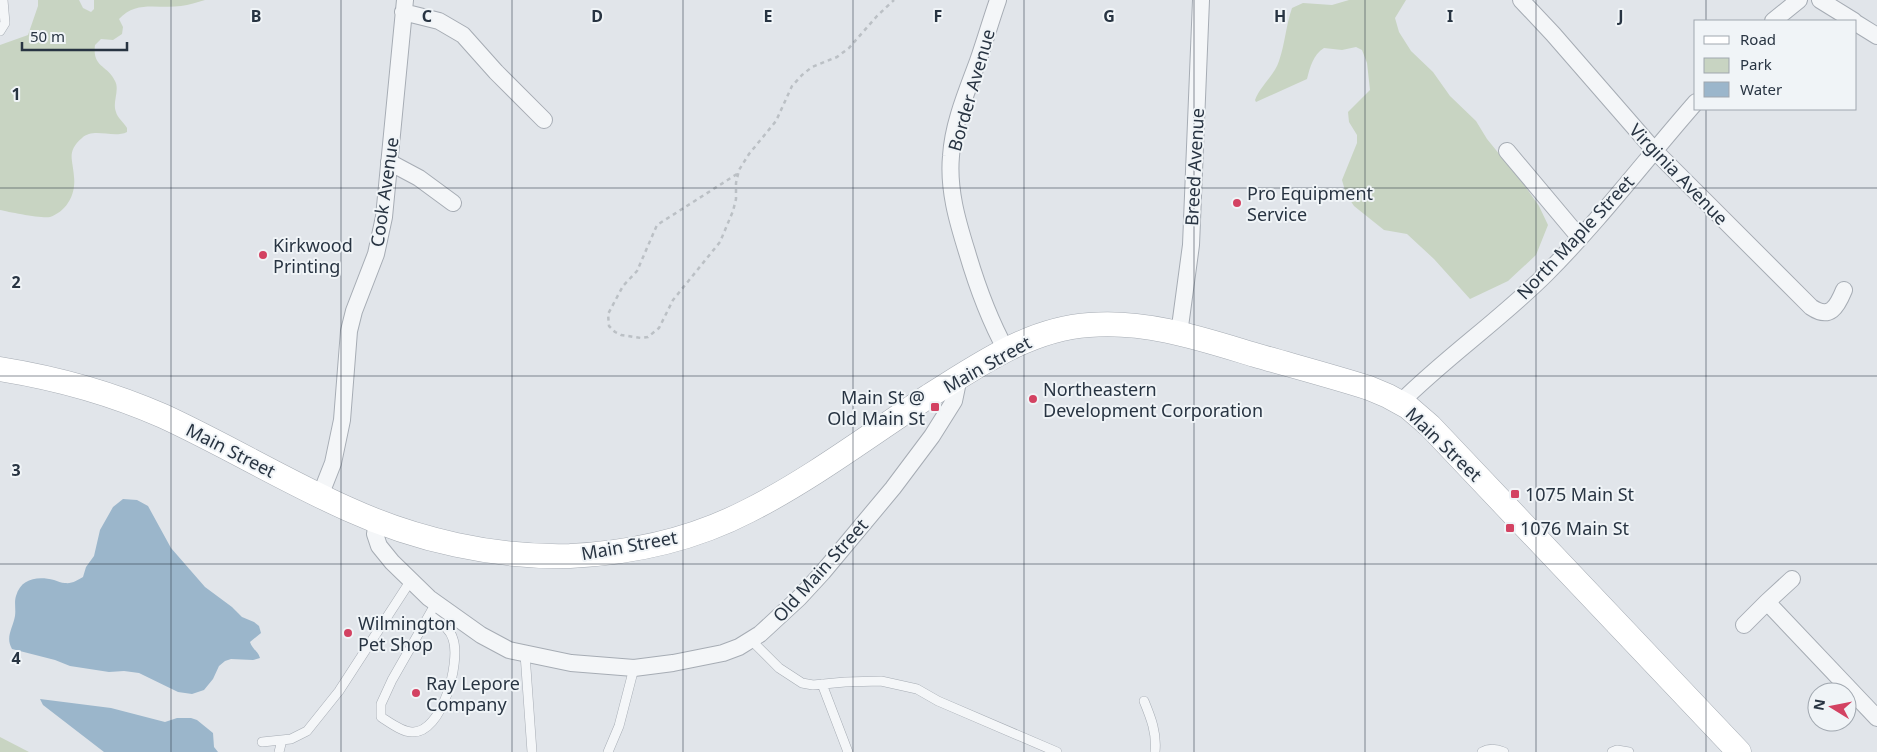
<svg xmlns="http://www.w3.org/2000/svg" width="1877" height="752" font-family="'Noto Sans',sans-serif">
	<style>
		.green { fill: #c8d4c2 }
		.water { fill: #9bb6cb }
		.lines { fill: none; stroke-linecap: round; stroke-linejoin: round }
		.service-casing { stroke: #a6acb4; stroke-width: 10 }
		.minor-casing { stroke: #a6acb4; stroke-width: 18 }
		.secondary-casing { stroke: #a6acb4; stroke-width: 25 }
		.path { stroke: #bbc0c5; stroke-width: 2.5; stroke-dasharray: 4 4; stroke-linecap: butt }
		.service { stroke: #f4f6f8; stroke-width: 9 }
		.minor { stroke: #f4f6f8; stroke-width: 16 }
		.secondary { stroke: #fff; stroke-width: 24 }
		.grid { fill: none; stroke: #283442; stroke-width: 1; stroke-opacity: 0.55 }
		.poi-dot { fill: #d34262; stroke: #f0f4f7; stroke-width: 2 }
		.labels { text-anchor: middle; dominant-baseline: central; stroke-width: 4; stroke-linejoin: round; paint-order: stroke }
		.street-label { font-size: 18px; fill: #283442; stroke: #f0f4f7 }
		.poi-label { font-size: 18px; fill: #283442; stroke: #f0f4f7; text-anchor: start }
		.grid-label { font-size: 16px; text-anchor: middle; font-weight: bold; fill: #283442; stroke: #f0f4f7; stroke-width: 4; stroke-linejoin: round; paint-order: stroke }
	</style>
	<rect width="100%" height="100%" fill="#e1e5ea"/>
	<path class="green" d="M38,0H79L83,8L91,12L94,9V0H205C197,2 189,5 181,6C157,9 136,0 119,19L123,27L122,34L113,40L101,39L95,45C92,68 108,65 115,81C120,90 112,102 116,112C117,117 124,123 127,128V132C113,139 94,127 82,138C66,152 73,159 74,177C76,194 67,211 50,217C43,219 9,212 0,210V45L28,35L38,6Z
		M1349,0H1406L1395,18L1399,32L1411,51L1433,72L1450,96L1476,121L1487,139L1522,182L1539,206L1548,225L1536,255L1508,281L1470,299L1434,259L1407,234L1384,230L1354,206L1346,194L1342,180L1357,143V135L1349,122L1348,112L1370,90L1367,63L1362,50L1356,47L1342,50L1324,48C1313,55 1310,67 1307,79L1256,102L1255,100C1261,85 1274,76 1279,61C1285,44 1286,25 1292,8L1303,3L1332,5Z
		M0,737L29,752H0Z"/>
	<path class="water" d="M123,499L137,500L148,506L171,548L205,587L232,607L242,617L254,622L259,626L261,633L250,642C252,649 258,651 260,658L253,660L231,659L225,661L219,666L213,679L204,690L192,694L178,692L139,673L124,671L109,672L70,666L55,660L12,649C5,637 13,628 15,616C16,609 14,602 16,596C21,578 38,576 54,580C58,581 61,583 65,583C72,584 78,580 83,577L86,567L94,556L100,530L113,507Z
		M40,699L111,708L165,722L177,718H191L197,720L213,733L214,747L218,752H104L43,705Z"/>
	<g class="lines">
		<defs>
			<path id="service" d="M0,31L5,23L3,0
				M430,615C439,622 450,628 453,639C461,662 442,734 412,732C402,732 389,722 381,717V704L392,680L436,603
				M751,640L779,668L802,683L813,685L845,682L881,681L917,689L938,701L1057,752
				M525,654L532,752
				M822,684L848,752
				M1144,701C1151,718 1157,733 1155,752
				M262,742L291,739L307,731L339,691L411,580
				M279,752L282,740
				M608,752L619,726L634,668
				M1482,752C1489,748 1497,749 1504,752
				M1612,752L1617,750L1629,752"/>
			<path id="minor" d="M998,0C991,20 985,41 978,61C967,91 953,123 951,156C948,189 957,220 967,252C977,286 989,319 1006,350
				M1521,0L1553,34L1654,150L1811,307C1830,320 1837,307 1844,290
				M1820,0L1854,21
				M403,12L439,21L463,35L496,72L544,120
				M1773,21L1799,0
				M1856,23L1877,36
				M1507,151L1580,238
				M389,162L419,178L453,203
				M1179,334L1191,245L1201,0
				M1400,403C1446,357 1500,320 1546,274C1600,220 1646,159 1696,102
				M320,496L333,463L342,420L349,331L354,311L376,254L384,217L405,0
				M377,522L375,534L379,546L392,562L429,598L481,635L509,650L571,663L634,668L673,663L723,653L739,647L760,634L799,598L823,572L893,488L932,436L954,401L959,377
				M1767,602L1792,579
				M1744,625L1767,602L1877,718"/>
			<path id="secondary" d="M0,369C56,378 111,393 163,416C226,445 285,481 348,509C416,540 495,558 570,556C631,553 694,539 748,511C810,480 871,434 929,396C979,365 1029,329 1089,325C1146,320 1202,339 1255,355C1293,366 1331,376 1369,388L1388,396L1408,407L1430,426L1739,752"/>
		</defs>
		<use href="#service" class="service-casing"/>
		<use href="#minor" class="minor-casing"/>
		<use href="#secondary" class="secondary-casing"/>
		<path class="path" d="M737,174L657,225L637,271L623,286L608,314L609,326L615,332L621,335L641,338L648,337L659,328L673,300L720,242L733,211L736,199V183L739,170L749,154L776,121L792,86L802,75L812,67L837,57L849,48L877,16L894,0"/>
		<use href="#service" class="service"/>
		<use href="#minor" class="minor"/>
		<use href="#secondary" class="secondary"/>
	</g>
	<path class="grid" d="M171,0V752M341,0V752M512,0V752M683,0V752M853,0V752M1024,0V752M1194,0V752M1365,0V752M1536,0V752M1706,0V21M1706,109V752M0,188H1877M0,376H1877M0,564H1877"/>
	<g class="poi-dot">
		<circle cx="1237" cy="203" r="5"/>
		<circle cx="263" cy="255" r="5"/>
		<circle cx="1033" cy="399" r="5"/>
		<rect x="930" y="402" width="10" height="10" rx="2.5"/>
		<rect x="1510" y="489" width="10" height="10" rx="2.5"/>
		<rect x="1505" y="523" width="10" height="10" rx="2.5"/>
		<circle cx="348" cy="633" r="5"/>
		<circle cx="416" cy="693" r="5"/>
	</g>
	<g class="labels">
		<g class="street-label">
			<text transform="translate(971 90) rotate(-74)">Border Avenue</text>
			<text transform="translate(1194 167) rotate(-87)">Breed Avenue</text>
			<text transform="translate(1679 174) rotate(46)">Virginia Avenue</text>
			<text transform="translate(384 192) rotate(-82)">Cook Avenue</text>
			<text transform="translate(1575 237) rotate(-47)">North Maple Street</text>
			<text transform="translate(987 364) rotate(-29)">Main Street</text>
			<text transform="translate(1444 444) rotate(44)">Main Street</text>
			<text transform="translate(231 450) rotate(27)">Main Street</text>
			<text transform="translate(629 545) rotate(-10)">Main Street</text>
			<text transform="translate(820 570) rotate(-48)">Old Main Street</text>
		</g>
		<g class="poi-label">
			<text x="1247" y="193">Pro Equipment<tspan x="1247" dy="21">Service</tspan></text>
			<text x="273" y="245">Kirkwood<tspan x="273" dy="21">Printing</tspan></text>
			<text x="1043" y="389">Northeastern<tspan x="1043" dy="21">Development Corporation</tspan></text>
			<text x="925" y="397" text-anchor="end">Main St @<tspan x="925" dy="21">Old Main St</tspan></text>
			<text x="1525" y="494">1075 Main St</text>
			<text x="1520" y="528">1076 Main St</text>
			<text x="358" y="623">Wilmington<tspan x="358" dy="21">Pet Shop</tspan></text>
			<text x="426" y="683">Ray Lepore<tspan x="426" dy="21">Company</tspan></text>
		</g>
	</g>
	<g class="grid-label">
		<text x="256" y="22">B</text>
		<text x="427" y="22">C</text>
		<text x="597" y="22">D</text>
		<text x="768" y="22">E</text>
		<text x="938" y="22">F</text>
		<text x="1109" y="22">G</text>
		<text x="1280" y="22">H</text>
		<text x="1450" y="22">I</text>
		<text x="1621" y="22">J</text>
		<text x="16" y="100">1</text>
		<text x="16" y="288">2</text>
		<text x="16" y="476">3</text>
		<text x="16" y="664">4</text>
	</g>
	<rect x="1694" y="20" width="162" height="90" fill="#f0f4f7" stroke="#a0a7af"/>
	<rect x="1704" y="36" width="25" height="8" fill="#ffffff" stroke="#a0a7af"/>
	<text x="1740" y="45" font-size="15" fill="#283442">Road</text>
	<rect x="1704" y="58" width="25" height="15" fill="#c8d4c2" stroke="#a0a7af"/>
	<text x="1740" y="70" font-size="15" fill="#283442">Park</text>
	<rect x="1704" y="82" width="25" height="15" fill="#9bb6cb" stroke="#a0a7af"/>
	<text x="1740" y="95" font-size="15" fill="#283442">Water</text>
	<g transform="translate(1832 707) rotate(280)"><circle r="24" fill="#f0f4f7" stroke="#a0a7af"/>
	<path d="M0-4L9 19L0 12L-9 19Z" fill="#d34262"/>
	<text y="-8" font-size="14" font-weight="bold" text-anchor="middle" fill="#283442">N</text>
	</g>
	<path d="M22 42v8h105v-8" fill="none" stroke="#283442" stroke-width="2.5"/>
	<text x="30" y="42" font-size="15" fill="#283442" stroke="#f0f4f7" stroke-width="4" paint-order="stroke">50 m</text>
</svg>
